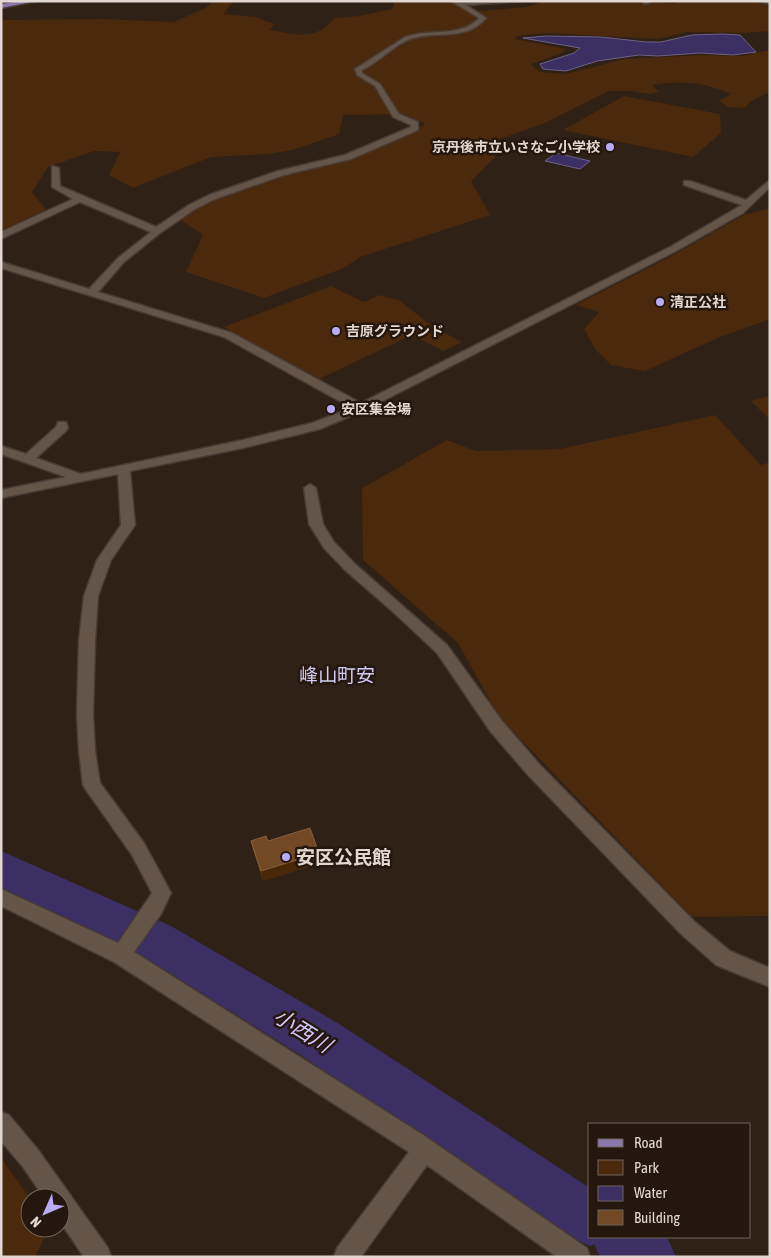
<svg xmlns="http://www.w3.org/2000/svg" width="771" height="1258" font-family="'Asap Condensed','Noto Sans JP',sans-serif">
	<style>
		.green { fill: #4a290c }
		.water { fill: #3b2f63; stroke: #6d6284 }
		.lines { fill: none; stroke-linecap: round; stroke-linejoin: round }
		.river { fill: #3b2f63; fill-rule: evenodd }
		.minor-casing { stroke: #483b34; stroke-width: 3 }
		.major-casing { stroke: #483b34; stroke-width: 3 }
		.minor { fill: #655549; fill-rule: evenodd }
		.major { fill: #8a78ad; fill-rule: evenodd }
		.wall { fill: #64380f }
		.shaded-wall { fill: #492809 }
		.building { fill: #724924; stroke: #84603f }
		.poi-dot { fill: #b9abf7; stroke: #25170d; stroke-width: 2 }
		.labels { text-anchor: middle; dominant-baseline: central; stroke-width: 5; stroke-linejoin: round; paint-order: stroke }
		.far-poi-label { font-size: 14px; font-weight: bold; fill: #e2d8d1; stroke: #25170d; text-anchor: start }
		.quarter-label { font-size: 19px; fill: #d0caf5; stroke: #25170d }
		.near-poi-label { font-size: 19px; font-weight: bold; fill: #e2d8d1; stroke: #25170d; text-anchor: start }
		.near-water-label { font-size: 21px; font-style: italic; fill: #cfc7fa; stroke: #25170d }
	</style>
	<rect width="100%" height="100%" fill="#2f2116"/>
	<path class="green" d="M214,1H233L224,14L255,17L274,24L270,30C296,34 316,42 334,18L359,16L392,9L395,1H450L469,12L526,7L546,1H634L674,4L677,1H751L770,4V31L745,33L687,32L658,39L548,33L517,36L515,39L566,49L562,53L531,64L540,72L565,74L625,59L703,55L742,56L770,50V92L751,101L745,108L728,107L719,101L731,94C704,82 681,80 652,85L659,92L650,94L630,91H609L545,123L497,140L496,156L471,181L490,215L360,257L344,268L264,298L186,272L203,235L179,219C252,165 352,176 425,124L405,114L343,115L339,134L293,150L268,154L211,157L133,188L109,175L120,152L94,151L48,167L32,192L46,210L1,230V20L102,19L174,22L205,8Z
		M624,96L720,114L721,133L693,157L563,130Z
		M770,208V319L720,337L645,371L611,365L595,349L584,329L599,312L576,305L666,259L744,215Z
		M331,286L364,302L379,295L399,300L432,326L462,342L443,351L412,335L317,380L224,327Z
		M770,396V420L751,401Z
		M715,415L761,465L770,462V918L768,916L692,917L499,717L458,643L363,560L362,488L447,440L476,451L560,449Z
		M1,1158L30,1198V1228H49L35,1257H1Z"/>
	<path class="water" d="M722,34L740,35L756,52L733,55L700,53L658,56L639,55L597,61L566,71L543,69L540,64L574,53L580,48L523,38L546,36L601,37L646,42H661L692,35Z
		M556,153L590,161L580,169L545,161Z"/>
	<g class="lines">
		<path class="river" d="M1,851L171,926L336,1022L590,1188V1237H667L676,1257H600L594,1244L590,1246L571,1238L302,1056L139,954L1,889Z"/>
		<defs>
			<path id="minor" d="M451,1H523L466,5L486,18C467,41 439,31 414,38C395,43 380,62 362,70V73L380,84L399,114L418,122V130L351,159L284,175L215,199L195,209L160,233L124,262L98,292L232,333L361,403L670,247L742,205L684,185V181H690L746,200L770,180V187L743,213L676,251L365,410L320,429L243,448L130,471L135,525L111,560L98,596L95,641L93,715L95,751L100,783L144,843L171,893L161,914L134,952L423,1135L587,1248L590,1257H557L427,1165L361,1257H334L337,1248L409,1152L114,962L1,906V889L118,943L152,893L132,855L86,790L83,785L79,751L77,715L79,641L84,596L97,560L121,525L118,474L1,498V490L66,477L1,454V446L26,454L56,427L58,422H66L68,428L66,431L36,458L81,474L243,440L312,423L352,408L224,337L1,268V262L89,289L118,258L151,232L80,202L1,239V232L73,199L52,187V166L59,168L60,186L156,227L189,205L209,195L278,171L345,155L411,127V125L393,117L375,86L357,75L355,69L405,37C429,28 460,38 479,18Z
				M643,1H649V3L644,4Z
				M758,1H770V4Z
				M310,484L316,488L323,524L334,542L355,564L447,645L502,721L540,765L695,922L730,951L770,968V987L716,965L681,934L528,775L490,731L437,653L391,610L345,570L324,548L309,524L304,488Z
				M1,1112L9,1115L39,1151L108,1248L111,1257H84L60,1222V1198H44L23,1167L1,1141Z"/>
			<path id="major" d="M20,1H36L1,8V4Z"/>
		</defs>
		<use href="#minor" class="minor-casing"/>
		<use href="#major" class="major-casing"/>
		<use href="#minor" class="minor"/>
		<use href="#major" class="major"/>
	</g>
	<path class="wall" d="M251,841H268L319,853L320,863L263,881L253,850Z"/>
	<path class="shaded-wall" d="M319,853L320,863L263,881L261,871Z"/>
	<path class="building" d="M310,828L319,853L261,871L251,841L266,836L268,841Z"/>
	<g class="poi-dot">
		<circle cx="610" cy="147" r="5"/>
		<circle cx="660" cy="302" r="5"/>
		<circle cx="336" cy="331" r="5"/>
		<circle cx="331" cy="409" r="5"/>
		<circle cx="286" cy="857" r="5"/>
	</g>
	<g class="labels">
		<g class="far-poi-label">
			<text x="600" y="147" text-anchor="end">京丹後市立いさなご小学校</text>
			<text x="670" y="302">清正公社</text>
			<text x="346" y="331">吉原グラウンド</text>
			<text x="341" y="409">安区集会場</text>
		</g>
		<g class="quarter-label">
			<text x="337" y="675">峰山町安</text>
		</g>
		<g class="near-poi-label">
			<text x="296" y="857">安区公民館</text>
		</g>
		<g class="near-water-label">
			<text transform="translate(303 1030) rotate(32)">小西川</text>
		</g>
	</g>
	<rect width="771" height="1258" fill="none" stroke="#e2d8d1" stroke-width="5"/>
	<rect x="588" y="1123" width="162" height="115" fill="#25170d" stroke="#71645b"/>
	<rect x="598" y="1139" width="25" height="8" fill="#8a78ad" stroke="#71645b"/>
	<text x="634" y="1148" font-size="15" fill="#e2d8d1">Road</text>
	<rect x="598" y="1160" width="25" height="15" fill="#4a290c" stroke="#71645b"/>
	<text x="634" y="1173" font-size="15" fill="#e2d8d1">Park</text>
	<rect x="598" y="1186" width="25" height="15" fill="#3b2f63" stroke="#71645b"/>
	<text x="634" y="1198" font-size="15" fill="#e2d8d1">Water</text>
	<rect x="598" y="1210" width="25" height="15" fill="#724924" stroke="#71645b"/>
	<text x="634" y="1223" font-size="15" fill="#e2d8d1">Building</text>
	<g transform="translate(45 1213) rotate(225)"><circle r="24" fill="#25170d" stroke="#71645b"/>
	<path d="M0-4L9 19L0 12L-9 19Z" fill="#b9abf7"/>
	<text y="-8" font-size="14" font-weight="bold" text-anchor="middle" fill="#e2d8d1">N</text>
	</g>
</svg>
